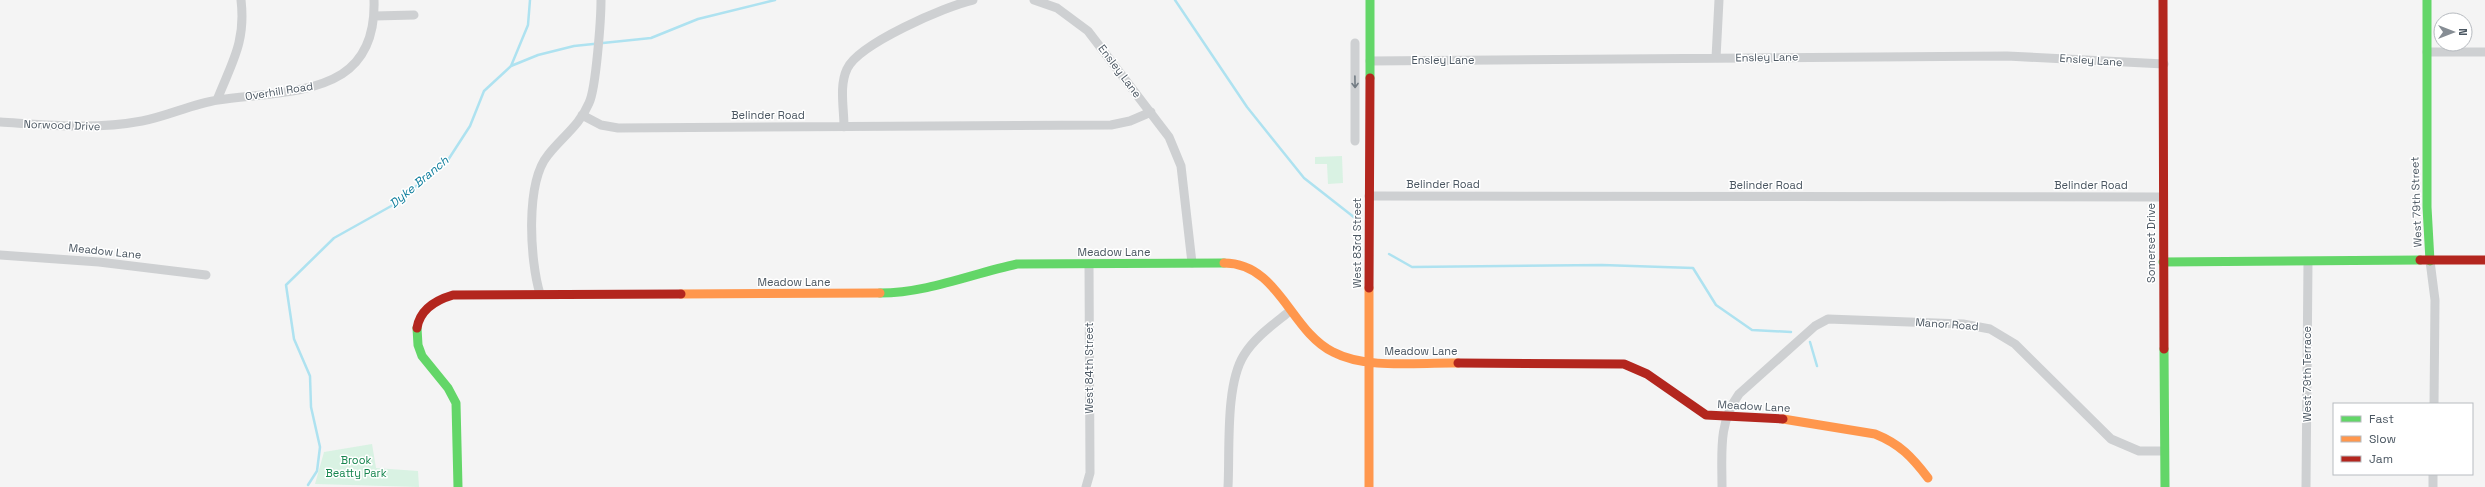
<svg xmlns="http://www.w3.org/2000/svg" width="2485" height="487" font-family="'Space Grotesk',sans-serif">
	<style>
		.green { fill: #d9f2e3 }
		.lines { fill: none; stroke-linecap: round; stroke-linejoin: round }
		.stream { stroke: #aee2f0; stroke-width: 2.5 }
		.street { stroke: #ced0d2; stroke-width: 9 }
		.fast { stroke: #63d668; stroke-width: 9 }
		.slow { stroke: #ff974d; stroke-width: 9 }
		.jam { stroke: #b3261e; stroke-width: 9 }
		.oneway { stroke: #727b83 }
		.labels { text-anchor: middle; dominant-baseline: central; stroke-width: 3; stroke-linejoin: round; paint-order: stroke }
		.street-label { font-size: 11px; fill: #4a5661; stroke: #fff }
		.park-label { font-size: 11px; fill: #17864f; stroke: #fff }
		.water-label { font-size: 12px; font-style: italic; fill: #0c7c9b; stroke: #fff }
	</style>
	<rect width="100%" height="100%" fill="#f4f4f4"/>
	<path class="green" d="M1342,156L1343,183L1328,184L1327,164H1315V157Z
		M372,444L376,468L418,471L419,487L315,484L324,452Z"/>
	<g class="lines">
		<path class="stream" d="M1175,0L1247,107L1304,178L1355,218
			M511,66L528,25L530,0
			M1389,254L1412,267L1602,265L1693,268L1716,305L1752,330L1791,332
			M1810,342L1817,366
			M308,485L317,471L320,447L311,407L310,376L294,339L286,285L334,238L393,205L448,160L470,126L484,91L511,66L538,55L574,46L651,38L698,19L775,0"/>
		<path class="street" d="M1034,0L1057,8L1088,31L1169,137L1181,166L1192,263
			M375,16L414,15
			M1355,43V141
			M2427,52H2485
			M1716,58L1719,0
			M1370,61L2007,56L2164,64
			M217,100C232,62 246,42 241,0
			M582,115L601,125L618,128L1111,125L1130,121L1151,112
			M0,122C48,125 94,130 142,121C168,116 192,104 218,100C257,94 309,95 342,74C368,57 375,30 374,0
			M844,127C844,108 839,86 847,69C858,44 946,6 973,0
			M1369,196L2163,197
			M0,255L99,262L206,275
			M2430,261L2435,300L2434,404
			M540,294C530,261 525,183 548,155C562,137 580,125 589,103C596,89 601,18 601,0
			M1086,487L1090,473L1089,264
			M1228,487C1230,451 1225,385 1244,355C1255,337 1274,324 1290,311
			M1722,487C1722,452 1718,423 1739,394L1815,326L1828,319L1963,324L1990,329L2015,344L2111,439L2139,451H2163
			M2306,487L2308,262
			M2433,487V474"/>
		<path class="fast" d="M2427,0V207L2430,261
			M1370,78V0
			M2163,262L2420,260
			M880,293C927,293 971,274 1017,264L1224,263
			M417,328L418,345L422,356L448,388L456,403L458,487
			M2164,349L2165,487"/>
		<path class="slow" d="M1224,263C1279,263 1290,331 1333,352C1367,370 1420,362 1458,363
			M681,294L880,293
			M1783,419L1875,434C1900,444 1912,457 1928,478
			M1369,487V288"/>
		<path class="jam" d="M2163,0L2164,349
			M2420,260H2485
			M1369,288L1370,78
			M417,328C420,309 436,300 453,295L681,294
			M1458,363L1624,364L1647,374L1706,415L1783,419"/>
	</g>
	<defs><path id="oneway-shaft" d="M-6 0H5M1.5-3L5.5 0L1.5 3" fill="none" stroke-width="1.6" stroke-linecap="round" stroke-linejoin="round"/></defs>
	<use class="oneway" href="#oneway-shaft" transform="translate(1355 82) rotate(89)"/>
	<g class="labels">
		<g class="street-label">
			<text transform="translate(1767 57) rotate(-1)">Ensley Lane</text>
			<text x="1443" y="60">Ensley Lane</text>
			<text transform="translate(2091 60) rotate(4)">Ensley Lane</text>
			<text transform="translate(1120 71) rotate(53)">Ensley Lane</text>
			<text transform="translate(279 91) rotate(-9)">Overhill Road</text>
			<text x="768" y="115">Belinder Road</text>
			<text transform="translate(62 125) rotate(2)">Norwood Drive</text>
			<text x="1443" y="184">Belinder Road</text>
			<text x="1766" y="185">Belinder Road</text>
			<text x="2091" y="185">Belinder Road</text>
			<text transform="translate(2416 202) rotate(-92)">West 79th Street</text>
			<text transform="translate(1357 243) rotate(-90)">West 83rd Street</text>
			<text transform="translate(2151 243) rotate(-90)">Somerset Drive</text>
			<text transform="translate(105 251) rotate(6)">Meadow Lane</text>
			<text x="1114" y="252">Meadow Lane</text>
			<text x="794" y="282">Meadow Lane</text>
			<text transform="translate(1947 324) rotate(4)">Manor Road</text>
			<text x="1421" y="351">Meadow Lane</text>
			<text transform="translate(1089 368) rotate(-90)">West 84th Street</text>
			<text transform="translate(2307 374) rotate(-90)">West 79th Terrace</text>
			<text transform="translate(1754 406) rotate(3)">Meadow Lane</text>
		</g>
		<g class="park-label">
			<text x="356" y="460">Brook<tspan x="356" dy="13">Beatty Park</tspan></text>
		</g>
		<g class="water-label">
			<text transform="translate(419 182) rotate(-40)">Dyke Branch</text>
		</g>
	</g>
	<rect x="2333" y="403" width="140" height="72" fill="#ffffff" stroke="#b7bbc0"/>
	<rect x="2341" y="416" width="20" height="6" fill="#63d668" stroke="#b7bbc0"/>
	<text x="2369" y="423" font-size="12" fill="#4a5661">Fast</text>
	<rect x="2341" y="436" width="20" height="6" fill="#ff974d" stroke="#b7bbc0"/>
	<text x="2369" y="443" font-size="12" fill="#4a5661">Slow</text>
	<rect x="2341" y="456" width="20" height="6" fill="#b3261e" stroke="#b7bbc0"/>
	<text x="2369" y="463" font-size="12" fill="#4a5661">Jam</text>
	<g transform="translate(2453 32) rotate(90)"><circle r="19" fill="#ffffff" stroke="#b7bbc0"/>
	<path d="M0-3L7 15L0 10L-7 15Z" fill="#868d94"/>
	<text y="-6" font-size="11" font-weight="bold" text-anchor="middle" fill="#4a5661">N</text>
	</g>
</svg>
